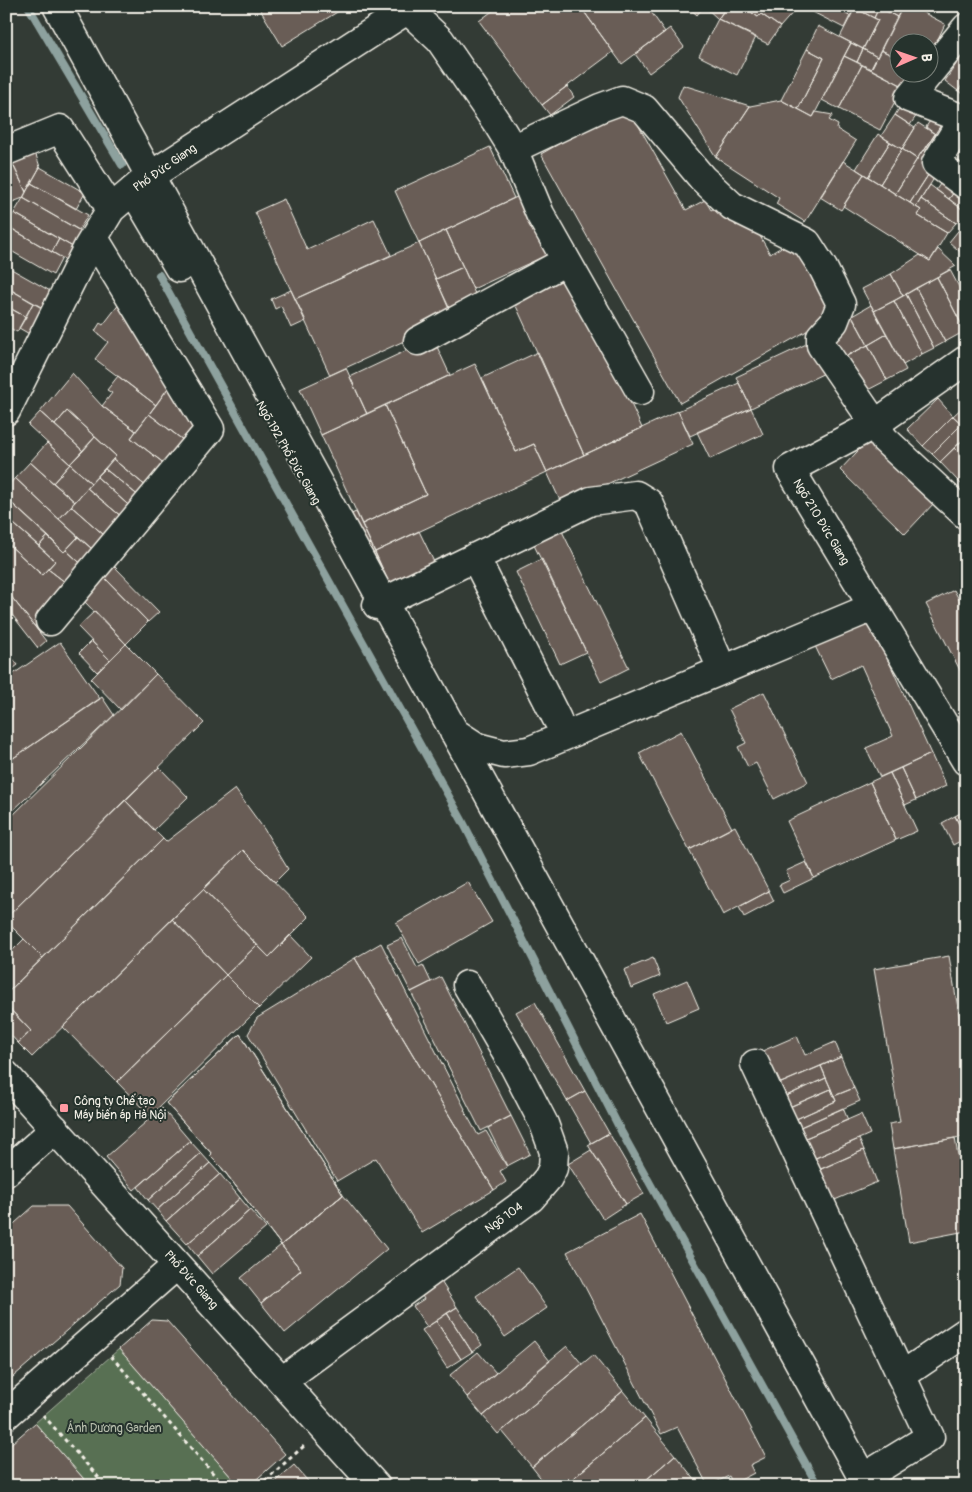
<svg xmlns="http://www.w3.org/2000/svg" width="972" height="1492" font-family="Pangolin,sans-serif">
	<style>
		.green { fill: #586f53; stroke: #a6b09e }
		.lines { fill: none; stroke-linecap: round; stroke-linejoin: round }
		.stream { stroke: #8da19e; stroke-width: 8 }
		.building { fill: #695d56; stroke: #f4f1e8 }
		.minor-casing { stroke: #f4f1e8; stroke-width: 31 }
		.path { stroke: #f4f1e8; stroke-width: 3; stroke-dasharray: 4 4; stroke-linecap: butt }
		.minor { stroke: #26332d; stroke-width: 28 }
		.poi-dot { fill: #ff9aa2; stroke: #26332d; stroke-width: 2 }
		.labels { text-anchor: middle; dominant-baseline: central; stroke-width: 4; stroke-linejoin: round; paint-order: stroke }
		.street-label { font-size: 12px; fill: #f4f1e8; stroke: #26332d }
		.poi-label { font-size: 12px; fill: #f4f1e8; stroke: #26332d; text-anchor: start }
		.park-label { font-size: 12px; fill: #b6bdac; stroke: #26332d }
	</style>
	<rect width="100%" height="100%" fill="#333b35"/>
	<filter id="ink" filterUnits="userSpaceOnUse"><feTurbulence type="fractalNoise" baseFrequency=".02" numOctaves="2"/><feDisplacementMap in="SourceGraphic" scale="10" xChannelSelector="R" yChannelSelector="G"/><feConvolveMatrix kernelMatrix="1 2 1 2 8 2 1 2 1" color-interpolation-filters="sRGB"/></filter>
	<g filter="url(#ink)">
		<path class="green" d="M119,1349L239,1486H90L35,1423Z"/>
		<g class="lines">
			<path class="stream" d="M28,6L122,165
				M159,275L463,822L622,1133L818,1486"/>
		</g>
		<path class="building" d="M258,6H347L282,46Z
			M499,6H580L613,52L542,105L479,21Z
			M580,6H647L665,32L622,64Z
			M687,6H704L697,15Z
			M704,6H727L718,19Z
			M727,6H743L758,17L761,14L780,27L768,44L718,19Z
			M751,6H790L795,10L780,27L761,14L758,17L748,10Z
			M804,6H831L850,16L844,28L803,7Z
			M831,6H852L855,8L850,16Z
			M855,6H877L879,7L874,18L855,8Z
			M877,6H903L897,17Z
			M903,6H911L945,24L930,56V42H900V59L881,50Z
			M879,7L897,17L877,57L863,49L878,20L874,18Z
			M855,8L878,20L863,49L840,37Z
			M718,19L756,37L737,75L699,56Z
			M818,26L851,43L813,117L798,109L824,58L807,49Z
			M670,28L684,47L649,73L635,54Z
			M851,43L863,49L857,62L844,56Z
			M807,49L824,58L798,109L781,100Z
			M863,49L877,57L871,69L857,62Z
			M966,49V80L958,91L945,81Z
			M881,50L900,59V72H910L903,86L871,69Z
			M844,56L862,65L839,109L822,100Z
			M862,65L903,86L880,130L839,109Z
			M966,80V95L958,91Z
			M683,85L750,106L716,157L678,97Z
			M567,86L574,97L550,115L542,105Z
			M905,99L921,109L910,125L895,115Z
			M781,100L813,117L816,112L833,115L829,120L838,125L837,129L856,141L805,222L776,204L779,198L716,157L750,106Z
			M627,105L686,210L705,200L711,210L723,203L736,226L750,218L770,254L793,240L835,315L680,403L541,154Z
			M936,111L946,117L935,134L926,127Z
			M895,115L915,128L902,149L881,136Z
			M918,123L935,134L924,151L923,150L917,159L902,149Z
			M878,134L890,142L868,177L856,169Z
			M935,134L947,141L936,158L924,151Z
			M890,142L902,149L880,184L868,177Z
			M32,143L40,167L26,192L7,152Z
			M490,147L514,198L419,243L395,191Z
			M902,149L917,159L895,194L880,184Z
			M923,150L936,158L932,169L910,203L895,194Z
			M7,152L26,192L23,198L10,203L6,195Z
			M843,161L864,174L841,210L820,197Z
			M40,167L85,193L76,209L31,183Z
			M932,169L938,172L916,207L910,203Z
			M864,174L921,210L917,215L947,233L930,261L843,206Z
			M946,175L959,185L949,199L936,190Z
			M31,183L88,215L79,230L23,198Z
			M930,185L966,212V215L956,223L921,199Z
			M959,185L966,190V212L949,199Z
			M519,196L547,255L473,289L446,230Z
			M23,198L87,235L78,250L14,213Z
			M284,199L307,250L374,219L391,255L295,299L255,212Z
			M921,199L956,223L947,233L917,215L921,210L916,207Z
			M14,213L59,239L52,252L7,226Z
			M7,226L62,258L53,275L6,248Z
			M962,226L966,230V257L949,242Z
			M446,230L463,267L436,279L419,243Z
			M59,239L83,253L76,266L52,252Z
			M419,243L454,318L330,375L295,299Z
			M938,249L956,266L903,296L891,274L920,255L930,261Z
			M6,266L52,292L43,308L6,287Z
			M463,267L476,296L449,309L436,279Z
			M569,268L642,428L584,455L511,295Z
			M950,270L966,300L965,331L937,277Z
			M891,274L903,296L874,311L862,289Z
			M937,277L965,331L945,342L916,288Z
			M6,287L33,303L26,317L6,306Z
			M916,288L945,342L934,348L906,294Z
			M291,290L306,321L291,328L281,306L275,309L271,299Z
			M906,294L934,348L922,354L894,301Z
			M123,299L174,380L156,405L95,359L108,342L95,331L100,323L103,325Z
			M894,301L922,354L903,365L874,311Z
			M33,303L52,314L38,339L19,328Z
			M871,305L887,334L868,345L852,316Z
			M6,306L26,317L17,332L6,326Z
			M853,317L868,345L840,359L825,332Z
			M887,334L906,370L887,380L868,345Z
			M433,338L450,375L367,414L350,377Z
			M815,340L829,371L751,408L736,377Z
			M868,345L887,380L864,392L845,357Z
			M538,352L584,455L547,472L534,444L516,452L482,378Z
			M475,364L516,452L534,444L547,472L375,552L362,524L426,494L385,405Z
			M346,368L367,414L321,435L300,389Z
			M72,373L102,406L136,431L131,438L174,471L153,492L113,459L116,456L67,411L55,425L40,412Z
			M118,376L156,405L136,431L102,406L112,393L107,390Z
			M739,383L751,408L690,436L678,411Z
			M168,388L195,414L192,447L149,414Z
			M938,399L953,416L923,446L907,429Z
			M966,404V428L953,416Z
			M385,405L426,494L362,524L321,435Z
			M751,408L763,434L710,459L697,432Z
			M67,411L95,437L83,451L55,425Z
			M678,411L693,444L562,505L547,472Z
			M40,412L83,451L70,464L28,425Z
			M149,414L192,447L174,471L131,438Z
			M953,416L962,424L932,454L923,446Z
			M962,424L966,428V437L940,462L932,454Z
			M95,437L116,456L91,483L70,464Z
			M966,437V460L954,448Z
			M870,438L935,502L905,534L840,470Z
			M47,443L70,464L53,483L30,462Z
			M954,448L966,460V473L958,481L940,462Z
			M113,459L153,492L145,501L105,469Z
			M30,462L75,502L59,519L15,478Z
			M70,464L91,483L75,502L53,483Z
			M105,469L145,501L136,512L97,477Z
			M966,473V489L958,481Z
			M97,477L136,512L128,522L87,488Z
			M15,478L78,537L64,552L6,498V488Z
			M87,488L128,522L112,542L71,506Z
			M6,498L48,536L39,546L6,517Z
			M71,506L112,542L100,556L59,519Z
			M356,512L371,544L357,551L342,518Z
			M6,517L55,561L42,575L6,542Z
			M558,523L629,668L601,682L530,537Z
			M419,531L435,564L390,585L375,552Z
			M48,536L64,552L66,550L89,571L74,589L48,569L55,561L39,546Z
			M78,537L100,556L87,569L66,550Z
			M6,542L42,575L48,569L74,589L40,633L6,590Z
			M371,544L382,568L371,574L360,550Z
			M542,559L586,652L560,664L516,572Z
			M115,567L159,612L148,622L104,577Z
			M104,577L148,622L126,644L82,599Z
			M6,590L46,641L38,648L6,607Z
			M954,590L966,613V672L962,674L926,604Z
			M95,611L126,644L110,660L78,627Z
			M870,620L931,754L880,777L866,748L893,736L861,665L831,679L815,646Z
			M91,641L110,660L97,672L79,653Z
			M60,642L100,699L6,763V679Z
			M126,644L156,674L121,710L91,679Z
			M6,650L18,665L6,674Z
			M156,674L204,723L6,918V822Z
			M764,692L808,782L774,799L756,763L748,767L738,747L746,743L729,709Z
			M102,697L114,715L6,817V763Z
			M681,731L732,828L689,850L639,753Z
			M931,754L946,786L916,800L901,768Z
			M159,767L188,797L154,830L125,800Z
			M901,768L916,800L905,805L890,773Z
			M890,773L917,831L896,840L870,782Z
			M870,782L896,840L814,878L787,821Z
			M235,789L264,829L288,869L275,882L243,850L32,1057L18,1043L31,1031L6,1005V994L163,839L166,842Z
			M125,800L163,839L43,958L6,921V918Z
			M966,810V838L955,816Z
			M955,816L966,838L953,845L942,823Z
			M735,826L769,891L723,915L689,850Z
			M243,850L309,917L269,957L203,889Z
			M806,862L814,878L783,893L779,885L790,880L786,871Z
			M468,882L492,922L419,964L396,923Z
			M203,889L257,945L226,975L172,919Z
			M769,891L774,901L744,917L739,907Z
			M172,919L226,975L117,1082L63,1027Z
			M290,935L311,957L259,1008L226,975L257,945L269,957Z
			M402,938L417,968L423,965L431,982L411,992L387,945Z
			M24,939L43,958L6,994V957Z
			M381,943L465,1109L464,1110L478,1135L486,1131L507,1167L500,1171L506,1182L494,1190L355,958Z
			M949,956L966,1055V1136L893,1149L889,1124L900,1122L874,969Z
			M355,958L494,1190L422,1233L376,1158L337,1181L248,1034L257,1018Z
			M653,958L660,976L631,988L624,970Z
			M226,975L259,1008L150,1116L117,1082Z
			M441,977L511,1116L481,1131L411,992Z
			M687,980L699,1008L666,1022L654,994Z
			M535,1002L585,1091L567,1101L516,1012Z
			M6,1005L31,1031L18,1043L6,1030Z
			M240,1034L343,1195L281,1245L221,1167L210,1156L212,1154L166,1103Z
			M240,1034L343,1195L281,1245L221,1167L210,1156L212,1154L166,1103Z
			M797,1036L805,1055L835,1042L841,1057L767,1089L753,1055Z
			M841,1057L854,1088L834,1096L821,1066Z
			M821,1066L826,1078L773,1102L767,1089Z
			M826,1078L831,1089L780,1111L775,1101Z
			M854,1088L860,1101L789,1132L785,1124L836,1101L834,1096Z
			M831,1089L836,1101L785,1124L780,1111Z
			M585,1091L609,1133L591,1143L567,1101Z
			M162,1108L190,1141L134,1190L106,1157Z
			M843,1108L848,1120L794,1143L789,1132Z
			M861,1114L870,1134L802,1164L794,1143Z
			M511,1116L530,1154L507,1166L488,1128Z
			M609,1133L644,1194L626,1204L588,1145Z
			M955,1138L966,1202V1231L909,1242L893,1149Z
			M859,1139L864,1150L807,1175L802,1164Z
			M190,1141L201,1153L148,1200L138,1187Z
			M591,1150L626,1204L603,1219L568,1164Z
			M864,1150L877,1182L823,1205L810,1174Z
			M201,1153L210,1163L157,1210L148,1200Z
			M210,1163L220,1174L166,1221L157,1210Z
			M220,1174L240,1198L187,1244L166,1221Z
			M343,1195L387,1249L285,1333L261,1303L301,1270L281,1245Z
			M240,1198L250,1210L197,1256L187,1244Z
			M34,1206H67L122,1268L120,1284L6,1383V1231Z
			M250,1210L266,1228L212,1274L197,1256Z
			M640,1214L766,1457L750,1465L754,1473L733,1484L729,1476L708,1486L677,1427L661,1434L567,1252Z
			M281,1245L301,1270L261,1303L241,1278Z
			M518,1267L547,1308L505,1337L476,1296Z
			M435,1272L457,1307L427,1327L413,1306L424,1299L415,1285Z
			M457,1307L482,1345L472,1352L447,1313Z
			M447,1313L472,1352L461,1359L436,1321Z
			M152,1320L167,1321L285,1454L249,1486H239L119,1349Z
			M436,1321L461,1359L447,1368L422,1330Z
			M534,1341L550,1361L483,1416L467,1397Z
			M567,1346L582,1364L498,1434L483,1416Z
			M478,1352L496,1373L467,1397L450,1375Z
			M593,1355L623,1391L532,1467L502,1431Z
			M623,1391L645,1418L564,1486H547L532,1467Z
			M645,1418L675,1455L639,1486H564Z
			M35,1423L90,1486H17L6,1473V1448Z
			M675,1455L700,1486H639Z
			M294,1465L312,1486H270Z"/>
		<g class="lines">
			<defs>
				<path id="minor" d="M57,6L867,1486
					M408,10L440,40L497,123L513,149L540,214L640,391
					M966,28L909,98L963,119L936,163L966,185
					M513,149L600,108L622,100L644,109L702,178L732,206L807,243L823,268L841,304L834,322L821,336V345L875,424L790,469L966,761
					M6,151L60,129L111,209
					M133,190L179,268
					M418,341L566,261
					M966,360L875,424L884,439L966,515
					M6,411L88,247L111,209L150,176L413,6
					M475,557L557,719
					M377,605L591,501L636,495L649,503L722,669
					M50,621L210,429L94,238
					M454,732L477,747L504,754L529,751L873,607
					M755,1064L930,1437L863,1478
					M6,1075L376,1486
					M6,1172L55,1129
					M901,1376L966,1332
					M282,1381L531,1198L548,1178L553,1168L554,1152L544,1124L514,1066L467,985
					M6,1415L177,1265"/>
			</defs>
			<use href="#minor" class="minor-casing"/>
			<path class="path" d="M111,1356L224,1486
				M43,1415L106,1486
				M259,1486L304,1446"/>
			<use href="#minor" class="minor"/>
		</g>
	</g>
	<rect class="poi-dot" x="59" y="1103" width="10" height="10" rx="2.5"/>
	<g class="labels">
		<g class="street-label">
			<text transform="translate(165 168) rotate(-35)">Phố Đức Giang</text>
			<text transform="translate(288 453) rotate(60)">Ngõ 192 Phố Đức Giang</text>
			<text transform="translate(821 522) rotate(59)">Ngõ 210 Đức Giang</text>
			<text transform="translate(504 1218) rotate(-36)">Ngõ 104</text>
			<text transform="translate(191 1280) rotate(48)">Phố Đức Giang</text>
		</g>
		<g class="poi-label">
			<text x="74" y="1101">Công ty Chế tạo<tspan x="74" dy="14">Máy biến áp Hà Nội</tspan></text>
		</g>
		<g class="park-label">
			<text x="114" y="1428">Ánh Dương Garden</text>
		</g>
	</g>
	<rect width="972" height="1492" fill="none" stroke="#26332d" stroke-width="25"/>
	<rect x="12" y="12" width="947" height="1467" fill="none" stroke="#f4f1e8" stroke-width="2" filter="url(#ink)"/>
	<g transform="translate(914 58) rotate(88)"><circle r="24" fill="#26332d" stroke="#787f78"/>
	<path d="M0-4L9 19L0 12L-9 19Z" fill="#ff9aa2"/>
	<text y="-8" font-size="14" font-weight="bold" text-anchor="middle" fill="#f4f1e8">B</text>
	</g>
</svg>
